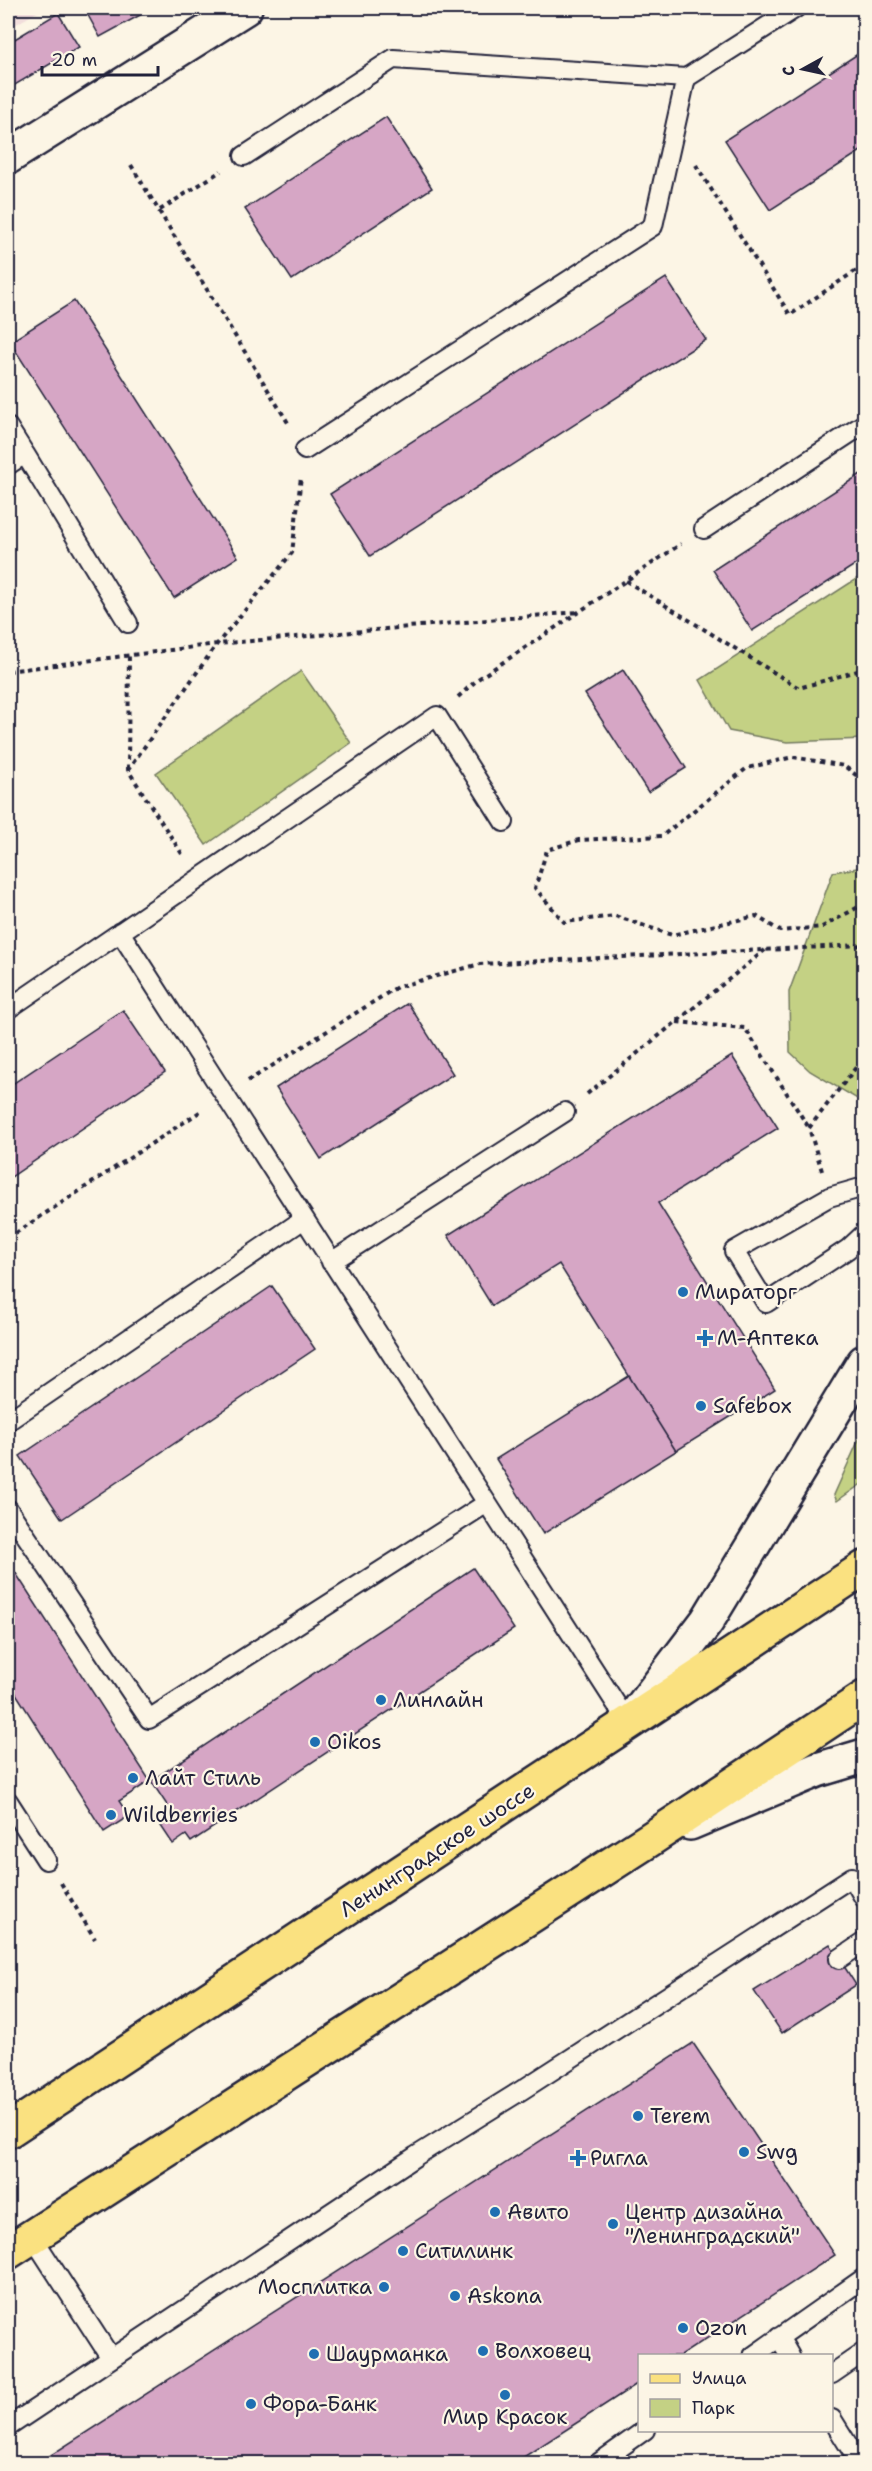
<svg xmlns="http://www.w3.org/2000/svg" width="872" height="2471" font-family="'Shantell Sans',sans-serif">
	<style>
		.built { fill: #f1dddb }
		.green { fill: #c4d184; stroke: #737a60; stroke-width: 1.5 }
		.building { fill: #d6a6c5; stroke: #22223b; stroke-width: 1.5 }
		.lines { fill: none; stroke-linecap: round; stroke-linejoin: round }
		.service-casing { stroke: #22223b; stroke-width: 22 }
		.minor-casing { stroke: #22223b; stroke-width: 38 }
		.tertiary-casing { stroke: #22223b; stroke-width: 38 }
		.primary-casing { stroke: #22223b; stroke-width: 38 }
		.path { stroke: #22223b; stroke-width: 4; stroke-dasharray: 4.5 4.5; stroke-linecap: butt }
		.service { stroke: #fcf5e5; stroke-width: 18 }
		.minor { stroke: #fcf5e5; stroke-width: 33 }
		.tertiary { stroke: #fcf5e5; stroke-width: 33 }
		.primary { stroke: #fae180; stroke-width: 33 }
		.poi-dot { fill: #1f6fb2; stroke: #fcf5e5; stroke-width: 2 }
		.labels { text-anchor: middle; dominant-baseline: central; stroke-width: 4.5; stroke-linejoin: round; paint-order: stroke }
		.poi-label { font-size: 21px; fill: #22223b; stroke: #fcf5e5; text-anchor: start }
		.street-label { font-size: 21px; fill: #22223b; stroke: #fcf5e5 }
	</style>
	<rect width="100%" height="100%" fill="#fcf5e5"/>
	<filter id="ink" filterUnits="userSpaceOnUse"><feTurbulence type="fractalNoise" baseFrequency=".0167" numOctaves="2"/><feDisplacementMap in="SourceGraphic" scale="12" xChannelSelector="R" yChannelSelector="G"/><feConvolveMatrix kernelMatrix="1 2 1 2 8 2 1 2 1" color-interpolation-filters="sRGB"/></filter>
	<g filter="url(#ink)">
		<path class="built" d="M8,8H44L8,29Z"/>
		<path class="green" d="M864,574V739L787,742L729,731L700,680Z
			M301,671L351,743L206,845L156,773Z
			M864,867V1103L810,1071L790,1052L789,992L833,872Z
			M864,1428V1482L837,1501L834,1495Z"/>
		<path class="building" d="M84,8H153L100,37Z
			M58,13L79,47L8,89V43Z
			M864,50V149L770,210L725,140Z
			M386,117L432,188L292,280L245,209Z
			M666,278L706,340L370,556L330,494Z
			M74,301L238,557L174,598L10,342Z
			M864,472V559L752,631L713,570Z
			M623,670L686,768L648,792L585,694Z
			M408,1003L453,1074L321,1159L276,1088Z
			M123,1010L165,1072L8,1179V1087Z
			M732,1056L778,1128L658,1203L775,1389L676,1451L559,1264L492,1306L448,1235Z
			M272,1286L315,1349L62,1519L20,1456Z
			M629,1376L676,1451L543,1534L496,1459Z
			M8,1561L150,1781L119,1801L129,1816L104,1832L8,1681Z
			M473,1568L514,1629L191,1842L186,1835L173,1844L161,1826L175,1817L151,1781Z
			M830,1944L856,1985L782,2033L754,1991Z
			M693,2043L835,2255L680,2356H640V2382L513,2464H37Z"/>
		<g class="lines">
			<defs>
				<path id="service" d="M244,156L393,59L686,78L796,8
					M8,427L25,454L8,465
					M305,450L653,226L686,78
					M25,454L128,623
					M704,529L864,424
					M120,932L629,1724
					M8,1009L437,716L504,822
					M864,1187L829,1197L734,1251L766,1303L848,1249L864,1234
					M331,1262L565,1112
					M8,1421L304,1219
					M8,1509L149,1719L487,1503
					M8,1801L46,1860
					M839,1959L864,1942
					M32,2236L111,2358
					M779,2337L790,2356
					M753,2356L864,2278
					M832,2374L864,2352
					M832,2419L860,2464
					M8,2427L416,2156L522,2090L852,1877L864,1898
					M597,2464L645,2430"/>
				<path id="minor" d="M690,1823L817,1770L864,1756"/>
				<path id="tertiary" d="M8,157L245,8
					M634,1717L707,1621L864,1362"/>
				<path id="primary" d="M8,2131L864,1568
					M8,2252L649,1840L864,1698"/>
			</defs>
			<use href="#service" class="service-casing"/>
			<use href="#minor" class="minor-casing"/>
			<use href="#tertiary" class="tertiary-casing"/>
			<use href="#primary" class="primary-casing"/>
			<path class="path" d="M131,165L290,426
				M696,165L790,315L864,265
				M160,210L221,171
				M626,581L799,688L864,669
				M8,671L217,644L578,612
				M458,697L478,679L681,544
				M128,769L129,653
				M864,781L844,766L793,757L747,768L662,836L579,840L547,850L535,888L564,922L615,916L672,935L756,916L780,931L822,927L864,904
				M182,854L128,770L217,644L292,553L301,477
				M677,1022L745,1028L809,1128
				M248,1081L397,987L480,964L864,945
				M587,1094L765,950
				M822,1171L809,1128L864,1057
				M8,1238L201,1111
				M61,1883L95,1939"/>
			<use href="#service" class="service"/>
			<use href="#minor" class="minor"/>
			<use href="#tertiary" class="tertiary"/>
			<use href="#primary" class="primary"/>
		</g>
	</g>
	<g class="poi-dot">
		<circle cx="683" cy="1292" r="6"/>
		<path d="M702 1329h6v6h6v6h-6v6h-6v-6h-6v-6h6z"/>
		<circle cx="701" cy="1406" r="6"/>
		<circle cx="381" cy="1700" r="6"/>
		<circle cx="315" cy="1742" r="6"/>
		<circle cx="133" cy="1778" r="6"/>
		<circle cx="111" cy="1815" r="6"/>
		<circle cx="638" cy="2116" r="6"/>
		<circle cx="744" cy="2152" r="6"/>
		<path d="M575 2149h6v6h6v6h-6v6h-6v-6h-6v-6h6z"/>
		<circle cx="495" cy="2212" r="6"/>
		<circle cx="613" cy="2224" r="6"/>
		<circle cx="403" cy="2251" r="6"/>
		<circle cx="384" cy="2287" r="6"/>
		<circle cx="455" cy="2296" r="6"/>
		<circle cx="683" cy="2328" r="6"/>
		<circle cx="483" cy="2351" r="6"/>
		<circle cx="314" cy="2354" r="6"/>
		<circle cx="505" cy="2395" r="6"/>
		<circle cx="251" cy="2404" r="6"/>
	</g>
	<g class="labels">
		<g class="poi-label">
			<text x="695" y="1292">Мираторг</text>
			<text x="717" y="1338">М-Аптека</text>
			<text x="713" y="1406">Safebox</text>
			<text x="393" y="1700">Линлайн</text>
			<text x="327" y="1742">Oikos</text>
			<text x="145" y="1778">Лайт Стиль</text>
			<text x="123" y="1815">Wildberries</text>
			<text x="650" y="2116">Terem</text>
			<text x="756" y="2152">Swg</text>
			<text x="590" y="2158">Ригла</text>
			<text x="507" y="2212">Авито</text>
			<text x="625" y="2212">Центр дизайна<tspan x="625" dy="24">"Ленинградский"</tspan></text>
			<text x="415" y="2251">Ситилинк</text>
			<text x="372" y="2287" text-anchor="end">Мосплитка</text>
			<text x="467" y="2296">Askona</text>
			<text x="695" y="2328">Ozon</text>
			<text x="495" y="2351">Волховец</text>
			<text x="326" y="2354">Шаурманка</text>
			<text x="263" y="2404">Фора-Банк</text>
			<text x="505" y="2417" text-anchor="middle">Мир Красок</text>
		</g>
		<g class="street-label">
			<text transform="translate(437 1850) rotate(-33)">Ленинградское шоссе</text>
		</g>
	</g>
	<rect width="872" height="2471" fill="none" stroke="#fcf5e5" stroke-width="30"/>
	<rect x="15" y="15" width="842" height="2441" fill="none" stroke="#22223b" stroke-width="2" filter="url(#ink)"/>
	<rect x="638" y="2354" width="195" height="78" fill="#fcf5e5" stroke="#a5a1a1" stroke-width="1.5"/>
	<rect x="650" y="2374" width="30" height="9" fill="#fae180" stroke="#a5a1a1" stroke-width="1.5"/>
	<text x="692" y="2384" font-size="18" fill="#22223b">Улица</text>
	<rect x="650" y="2399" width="30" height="18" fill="#c4d184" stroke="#a5a1a1" stroke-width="1.5"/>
	<text x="692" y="2414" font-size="18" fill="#22223b">Парк</text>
	<g transform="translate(803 69) rotate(262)" stroke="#fcf5e5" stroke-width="4.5" paint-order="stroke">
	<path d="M0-4.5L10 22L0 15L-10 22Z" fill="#22223b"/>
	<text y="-9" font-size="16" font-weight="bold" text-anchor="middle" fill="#22223b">С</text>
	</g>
	<path d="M42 66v9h116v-9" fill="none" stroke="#22223b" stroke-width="3"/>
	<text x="51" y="66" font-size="18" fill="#22223b" stroke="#fcf5e5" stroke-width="4.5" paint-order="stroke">20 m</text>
</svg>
